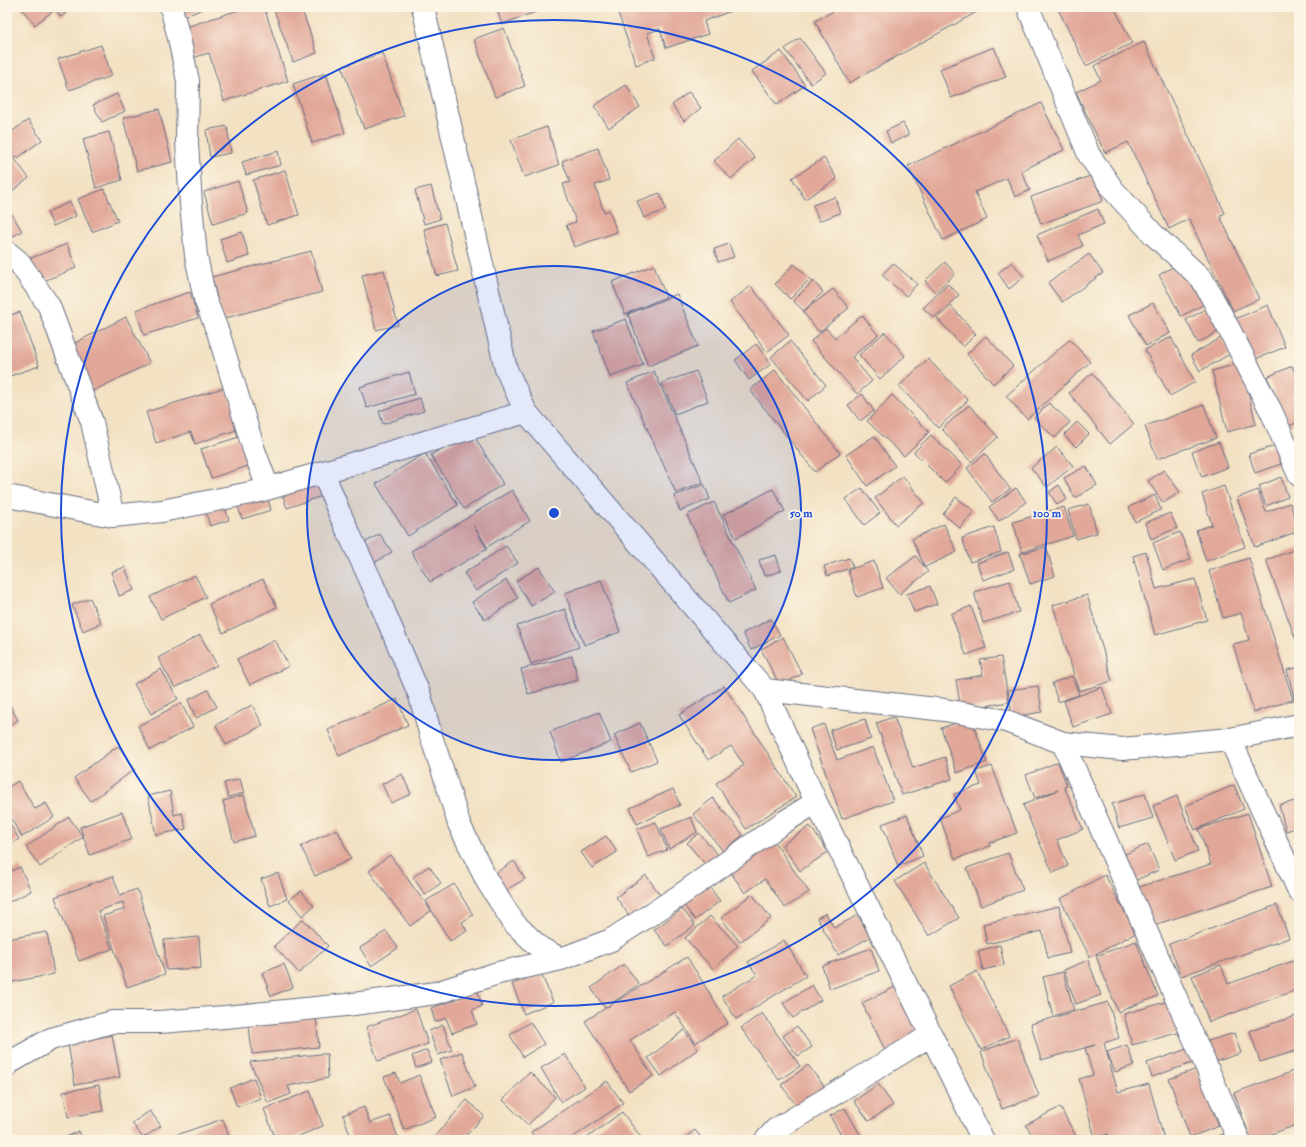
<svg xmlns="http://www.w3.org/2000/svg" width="1306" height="1147" font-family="'IM FELL Double Pica',serif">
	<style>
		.building { fill: #e1a799 }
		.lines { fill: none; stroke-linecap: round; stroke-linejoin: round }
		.minor-casing { stroke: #666d81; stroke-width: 24 }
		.minor { stroke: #fff; stroke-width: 22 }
		.ring { fill: none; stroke: #1d4ed8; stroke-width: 2 }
		.centre { fill: #1d4ed8; stroke: #fcf5e5; stroke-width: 2 }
		.ring-label { font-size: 12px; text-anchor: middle; font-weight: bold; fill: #1d4ed8; stroke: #fcf5e5; stroke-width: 3.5; stroke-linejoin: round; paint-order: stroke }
	</style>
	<rect width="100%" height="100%" fill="#fcf5e5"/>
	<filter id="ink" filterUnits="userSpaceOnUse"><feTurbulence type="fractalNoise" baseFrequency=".025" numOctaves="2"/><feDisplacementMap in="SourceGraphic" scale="8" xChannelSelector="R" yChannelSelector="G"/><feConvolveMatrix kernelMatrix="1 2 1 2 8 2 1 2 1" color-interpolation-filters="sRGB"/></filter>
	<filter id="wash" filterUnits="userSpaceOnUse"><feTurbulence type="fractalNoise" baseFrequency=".012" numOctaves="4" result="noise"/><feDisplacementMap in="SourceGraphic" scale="16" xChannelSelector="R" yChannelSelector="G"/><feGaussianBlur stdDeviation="0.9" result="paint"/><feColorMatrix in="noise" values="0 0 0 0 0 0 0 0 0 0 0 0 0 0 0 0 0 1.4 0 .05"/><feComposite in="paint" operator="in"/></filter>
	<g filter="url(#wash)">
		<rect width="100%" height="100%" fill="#f2e1c3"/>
		<g id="blocks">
			<path class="building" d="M22,7H73L61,17L55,9L35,25L21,8Z
				M173,7H204L205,8L179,19Z
				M248,7H264L288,81L224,101L209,53L192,58L183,28Z
				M273,7H301L317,53L293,62Z
				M496,7H540L541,10L502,24Z
				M616,7H742L704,21L708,34L666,48L660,29L647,33L655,58L636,65Z
				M841,7H983L984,8L849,83L815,21Z
				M1057,7H1114L1132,43L1086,66Z
				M504,28L525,86L495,97L474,39Z
				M800,38L826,73L811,84L785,49Z
				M1144,42L1225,213L1220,216L1259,299L1233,311L1189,219L1169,229L1128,142L1105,153L1076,92L1101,80L1094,66Z
				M101,45L112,76L69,90L58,59Z
				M994,47L1006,77L951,98L940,69Z
				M781,51L805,85L777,105L752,71Z
				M382,53L404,116L364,129L342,67Z
				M326,73L345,133L312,143L293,84Z
				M626,85L640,107L609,128L594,106Z
				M689,92L701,108L684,121L672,105Z
				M117,94L125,111L102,122L93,105Z
				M1041,103L1064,150L1021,171L1030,190L1015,197L1007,178L975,192L987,219L943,240L908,166Z
				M159,109L172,162L137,171L123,118Z
				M28,120L42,140L18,158L7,143V135Z
				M903,123L909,135L891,143L886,131Z
				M227,126L231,153L210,157L206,130Z
				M547,127L559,165L524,177L511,140Z
				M109,132L122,180L96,188L83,139Z
				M738,139L755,158L731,179L714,161Z
				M598,148L609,180L595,185L604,212L609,210L617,232L574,247L566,225L576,222L563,184L570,182L562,161Z
				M7,149L29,178L7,195Z
				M278,151L281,165L246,175L242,162Z
				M824,158L837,179L805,199L792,178Z
				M285,170L299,215L267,225L253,180Z
				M1093,175L1103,201L1041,224L1031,197Z
				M238,181L248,213L213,224L204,192Z
				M431,186L440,219L424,224L415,190Z
				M104,189L118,221L92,232L78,199Z
				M660,193L666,210L644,218L637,201Z
				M835,197L840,213L819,221L813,205Z
				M70,202L76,216L53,226L47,212Z
				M1098,209L1104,224L1078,235L1083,246L1048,261L1037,235Z
				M11,213L22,231L7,240V215Z
				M445,223L458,271L437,276L424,229Z
				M242,232L249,256L227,263L220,239Z
				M67,244L76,268L36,284L26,260Z
				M729,244L734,257L718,262L714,249Z
				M311,251L322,292L222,319L212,277Z
				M1089,254L1103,273L1062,302L1048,283Z
				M945,262L955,274L935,292L925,281Z
				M1012,262L1024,277L1009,289L998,273Z
				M893,263L917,284L906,296L882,275Z
				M1180,263L1203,305L1181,316L1159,275Z
				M794,264L810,279L790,299L775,284Z
				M654,265L666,297L625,314L612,282Z
				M384,270L398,325L376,330L362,275Z
				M813,281L823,292L804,311L793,301Z
				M948,284L959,295L934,318L923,308Z
				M751,286L789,335L767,352L730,302Z
				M833,289L849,308L819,332L803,312Z
				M190,292L198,318L144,335L136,310Z
				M677,294L698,346L648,366L628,314Z
				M1153,303L1170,333L1146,346L1129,315Z
				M1268,305L1285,347L1253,360L1235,319Z
				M951,306L976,334L963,347L937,318Z
				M1208,308L1221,330L1198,343L1186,320Z
				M20,312L39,366L7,377V316Z
				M862,315L878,335L852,357L872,381L857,394L811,341L826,328L835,338Z
				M126,317L150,363L93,391L69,346Z
				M626,319L643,365L610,377L593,331Z
				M885,332L905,356L880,379L859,355Z
				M986,336L1013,366L993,384L967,354Z
				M1171,337L1195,382L1170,396L1145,350Z
				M1221,338L1230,354L1200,371L1191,355Z
				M1070,339L1090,362L1027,419L1006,396Z
				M790,341L826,385L808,401L771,357Z
				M756,344L771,364L749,380L735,360Z
				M928,359L968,400L938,428L899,386Z
				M1241,363L1256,424L1227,432L1212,371Z
				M1292,366L1299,381V421L1290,426L1267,377Z
				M775,370L840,453L815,472L750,390Z
				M654,371L703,482L676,493L627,383Z
				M696,371L708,401L675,414L662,383Z
				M409,372L415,394L367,408L360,387Z
				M1092,373L1134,424L1110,444L1069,393Z
				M226,387L239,429L195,444L191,432L156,443L146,412Z
				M862,394L874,411L860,421L848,405Z
				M892,395L929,432L904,456L867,421Z
				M420,398L424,411L383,424L379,411Z
				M1049,403L1070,422L1055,438L1034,418Z
				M969,405L998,437L971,462L942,429Z
				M1204,405L1216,438L1157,459L1145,426Z
				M1077,422L1089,434L1076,447L1064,435Z
				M471,431L503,484L464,509L431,455Z
				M931,435L962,465L945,483L914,452Z
				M874,436L895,466L867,486L846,455Z
				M239,437L248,466L211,478L201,449Z
				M1219,442L1228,467L1202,477L1192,452Z
				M1275,446L1281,464L1255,473L1249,454Z
				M1057,447L1073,466L1047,487L1031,468Z
				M425,453L458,505L408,536L376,484Z
				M985,454L1010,489L992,502L967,468Z
				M1086,466L1097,485L1075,498L1064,478Z
				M1164,470L1180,492L1163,503L1148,481Z
				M903,476L924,503L896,525L875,498Z
				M1281,477L1288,497L1266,506L1259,486Z
				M317,481L322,496L287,508L282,493Z
				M704,484L710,499L680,511L674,496Z
				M1059,485L1067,499L1057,505L1049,492Z
				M1224,486L1245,547L1206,561L1196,530L1212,525L1202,494Z
				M862,488L880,513L864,525L846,499Z
				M1016,488L1026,502L999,521L989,507Z
				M773,489L785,511L736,538L723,515Z
				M512,490L530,521L487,547L474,526L487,549L430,582L411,551L469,517H468Z
				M1258,490L1266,512L1290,503L1299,528V531L1255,547L1237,498Z
				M267,495L271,510L242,519L237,504Z
				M1155,495L1161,510L1135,522L1129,507Z
				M956,497L974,511L960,528L943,514Z
				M714,502L756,590L729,603L687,515Z
				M1089,504L1097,533L1076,539L1068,510Z
				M225,507L229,520L210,526L206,513Z
				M1064,507L1073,536L1022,552L1013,522Z
				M1170,513L1177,528L1151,539L1145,523Z
				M944,524L957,552L925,567L912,539Z
				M994,527L1001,552L970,562L962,538Z
				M1180,532L1191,559L1163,570L1153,543Z
				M380,534L392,552L371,565L359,546Z
				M506,546L518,563L476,591L464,573Z
				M1046,547L1055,576L1030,584L1020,554Z
				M1299,548V648L1266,560Z
				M1008,552L1014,569L983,580L977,563Z
				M1146,552L1156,589L1195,579L1207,620L1155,635L1133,556Z
				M776,555L781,571L764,576L759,560Z
				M916,556L928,572L899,594L886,578Z
				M849,558L853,567L827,576L824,566Z
				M1249,558L1293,700L1254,712L1233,644L1249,640L1241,613L1223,618L1209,571Z
				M874,561L883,588L857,597L848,570Z
				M125,567L134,590L119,596L111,572Z
				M539,567L555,592L531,606L516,581Z
				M195,575L206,597L161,619L150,597Z
				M263,579L277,607L223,633L209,604Z
				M506,580L518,598L485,620L472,602Z
				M601,580L620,632L584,645L565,593Z
				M1010,581L1019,612L983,623L974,592Z
				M930,586L937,604L914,612L907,594Z
				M1087,595L1112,681L1079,691L1053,605Z
				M90,598L101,623L83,631L72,605Z
				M971,606L986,648L966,655L951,614Z
				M565,609L579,647L531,664L517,626Z
				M771,619L780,635L751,650L743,633Z
				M200,635L217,665L175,688L158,658Z
				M783,637L802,674L780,686L761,649Z
				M275,640L289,666L250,685L237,659Z
				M572,656L578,680L528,694L521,669Z
				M1001,657L1009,702L961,710L956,680L983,675L980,660Z
				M1299,667V700L1295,701L1287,670Z
				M161,669L178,699L151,714L134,684Z
				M1072,676L1079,695L1058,702L1052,683Z
				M724,686L796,797L746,829L716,783L744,765L731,746L708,760L679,715Z
				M1038,686L1042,712L1012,717L1008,690Z
				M1102,687L1112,714L1073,727L1064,701Z
				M208,690L217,707L196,718L188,700Z
				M397,699L408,725L339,756L328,730Z
				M7,700L18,720L7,727Z
				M181,703L193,727L150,750L138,726Z
				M252,705L263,725L226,745L216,725Z
				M599,712L611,742L561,762L550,732Z
				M894,717L913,768L945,757L952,779L902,795L876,723Z
				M971,718L987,762L957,773L941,728Z
				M865,719L871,739L837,750L830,730Z
				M640,723L657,761L631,772L614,735Z
				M824,724L837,760L873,747L893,801L842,819L810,729Z
				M118,746L135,769L91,801L74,778Z
				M1058,762L1067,786L1064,787L1083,829L1057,840L1068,866L1053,873L1023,805L1058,790L1035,798L1026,775Z
				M992,766L1017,833L989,843L990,846L955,859L940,818L960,810L954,794L981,785L976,771Z
				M402,774L411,794L391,803L382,784Z
				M240,779L244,793L228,797L224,783Z
				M18,781L35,809L46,803L54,817L22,837L7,812V788Z
				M1234,785L1244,809L1195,830L1185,806Z
				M673,789L680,805L637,824L630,808Z
				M170,791L174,815L182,813L186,829L156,835L148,796Z
				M1145,794L1153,818L1119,828L1112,804Z
				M244,795L255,836L234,842L223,801Z
				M1177,796L1198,851L1175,860L1153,806Z
				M713,798L743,835L723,851L693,814Z
				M1299,800V827L1286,831L1279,805Z
				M122,812L132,839L90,855L80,827Z
				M1248,813L1272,887L1151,926L1139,887L1211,864L1199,829Z
				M907,815L923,856L898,866L882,824Z
				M69,817L83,837L40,867L26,847Z
				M691,817L697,832L669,849L661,829Z
				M7,819L19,839L7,847Z
				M656,822L667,850L648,857L637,829Z
				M810,826L828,852L800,871L782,845Z
				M337,829L351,859L315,876L301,846Z
				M699,833L718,855L706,865L687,843Z
				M606,836L617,852L592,868L581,852Z
				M773,840L809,892L785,908L765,879L745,893L729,870Z
				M1148,844L1159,870L1134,881L1123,855Z
				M1008,853L1023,890L981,906L967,868Z
				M390,855L431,911L410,926L369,871Z
				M514,861L525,879L504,891L494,874Z
				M924,863L959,918L929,936L895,881Z
				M429,866L441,883L425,895L413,877Z
				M20,867L31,891L7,903V873Z
				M278,873L287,899L270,906L261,879Z
				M646,875L660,895L630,917L616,897Z
				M1105,875L1136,933L1090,957L1060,899Z
				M113,876L120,895L137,889L165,974L127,987L103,916L125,909L123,902L98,911L112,949L79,961L55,897Z
				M454,884L473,915L462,922L467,931L450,941L426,901Z
				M708,885L720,901L695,920L683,904Z
				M301,891L314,906L302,916L289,900Z
				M752,894L771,918L740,942L721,918Z
				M1277,905L1289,938L1181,976L1169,944Z
				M1059,906L1070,953L1048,958L1042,931L987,944L983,924Z
				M682,909L695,925L667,946L654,930Z
				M826,913L834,928L858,915L870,937L838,955L817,918Z
				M710,916L738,946L713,969L685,938Z
				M303,919L328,946L299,973L274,946Z
				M386,931L398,948L371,966L360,948Z
				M47,932L54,974L7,983V939Z
				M199,937L201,968L166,970L164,940Z
				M784,940L806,976L736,1019L722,996L757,975L748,962Z
				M1136,941L1158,996L1118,1012L1096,956Z
				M1000,945L1004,965L983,970L978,951Z
				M871,948L879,971L830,989L822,966Z
				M687,957L728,1023L695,1043L675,1012L630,1040L653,1076L629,1091L585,1021Z
				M1299,959V989L1209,1022L1192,976L1221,965L1228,984Z
				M1088,960L1101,995L1076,1004L1064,970Z
				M284,964L293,987L271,996L262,973Z
				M624,964L639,984L605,1008L591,988Z
				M977,971L1009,1036L981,1050L949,986Z
				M1063,972L1074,1010L1053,1016L1043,977Z
				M541,973L553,1002L524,1014L512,984Z
				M475,983L482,1006L472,1010L477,1024L452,1033L446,1018L435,1022L431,1008L456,1000L452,990Z
				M812,985L821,1000L793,1018L783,1003Z
				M895,987L919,1035L886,1052L862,1003Z
				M1172,1000L1181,1032L1132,1045L1124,1014Z
				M1108,1002L1119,1038L1104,1043L1118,1092L1149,1084L1164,1139L1160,1140H1110L1108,1134L1095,1138L1079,1079L1093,1075L1085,1048L1095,1045L1041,1060L1031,1024Z
				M416,1009L428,1044L378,1061L366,1027Z
				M762,1013L800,1066L779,1080L741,1028Z
				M1299,1015V1050L1260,1062L1250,1031Z
				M316,1017L319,1047L252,1054L249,1025Z
				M530,1022L544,1044L523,1057L510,1035Z
				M443,1025L452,1050L438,1055L429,1031Z
				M797,1026L812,1047L798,1056L783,1036Z
				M684,1030L698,1049L661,1076L648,1058Z
				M1234,1033L1241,1053L1215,1062L1208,1041Z
				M112,1035L120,1077L75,1085L68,1044Z
				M1017,1038L1039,1096L1002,1109L981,1052Z
				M1127,1045L1134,1065L1115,1072L1107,1052Z
				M1190,1048L1195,1062L1152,1077L1147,1063Z
				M427,1050L432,1062L416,1068L412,1056Z
				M462,1052L475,1087L453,1096L440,1060Z
				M320,1054H327L328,1078L288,1086L291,1094L268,1103L250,1062Z
				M565,1054L585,1087L561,1102L541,1068Z
				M808,1065L824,1086L797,1106L781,1085Z
				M1197,1069L1219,1126L1190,1137L1169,1079Z
				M1299,1069V1124L1255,1140H1251L1234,1093Z
				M530,1072L555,1097L528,1125L503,1100Z
				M396,1073L400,1083L419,1075L436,1117L404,1130L384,1077Z
				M254,1078L261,1098L237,1107L230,1088Z
				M607,1081L623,1103L569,1140H536L531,1132Z
				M878,1084L893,1105L869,1121L854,1101Z
				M99,1085L103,1111L68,1117L63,1092Z
				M310,1091L323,1126L289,1140H276L264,1109Z
				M467,1100L484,1116L462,1140H431Z
				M364,1107L370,1123L390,1116L399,1140H352L343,1115Z
				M1060,1107L1078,1140H1035L1026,1125Z
				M845,1108L861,1136L854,1140H844L830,1116Z
				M150,1111L161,1126L143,1138L132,1123Z
				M622,1112L643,1140H590L588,1137Z
				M223,1119L230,1140H171L170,1137Z
				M695,1130L703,1140H682Z
				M79,1131L83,1140H60Z
				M1229,1132L1232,1140H1207Z"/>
		</g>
	</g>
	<g filter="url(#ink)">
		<use href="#blocks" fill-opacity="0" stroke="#666d81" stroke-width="1"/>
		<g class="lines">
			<defs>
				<path id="minor" d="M171,7L179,38L188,81L187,143L191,204L196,256L205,299L219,335L254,450L268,488
					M423,7L506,369L526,412L765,690L816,802L983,1140
					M1028,7L1089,155L1114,191L1154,235L1202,279L1230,331L1272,413L1299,475
					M7,252L19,262L49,306L92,422L113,516
					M323,472L339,512L372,583L420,696L431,736L445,778L459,824L487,881L514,923L540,948L561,959
					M7,496L113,516L162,511L260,491L526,412
					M765,690L945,710L1006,721L1063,743L1122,749L1230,739L1299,725
					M1230,739L1299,891
					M1063,743L1239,1140
					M7,1066L9,1063L51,1039L112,1022H159L225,1017L346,1005L436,993L498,973L561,959L611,940L679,896L781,824L816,802
					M766,1140L775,1130L931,1035"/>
			</defs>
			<use href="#minor" class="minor-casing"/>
			<use href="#minor" class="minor"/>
		</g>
	</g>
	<circle cx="554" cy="513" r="247" fill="#1d4ed8" fill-opacity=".12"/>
	<g class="ring">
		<circle cx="554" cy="513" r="247"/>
		<circle cx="554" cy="513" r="493"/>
	</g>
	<circle cx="554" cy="513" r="6" class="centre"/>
	<g class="ring-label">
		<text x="801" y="517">50 m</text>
		<text x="1047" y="517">100 m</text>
	</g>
	<rect width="1306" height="1147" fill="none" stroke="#fcf5e5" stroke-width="24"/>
</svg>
